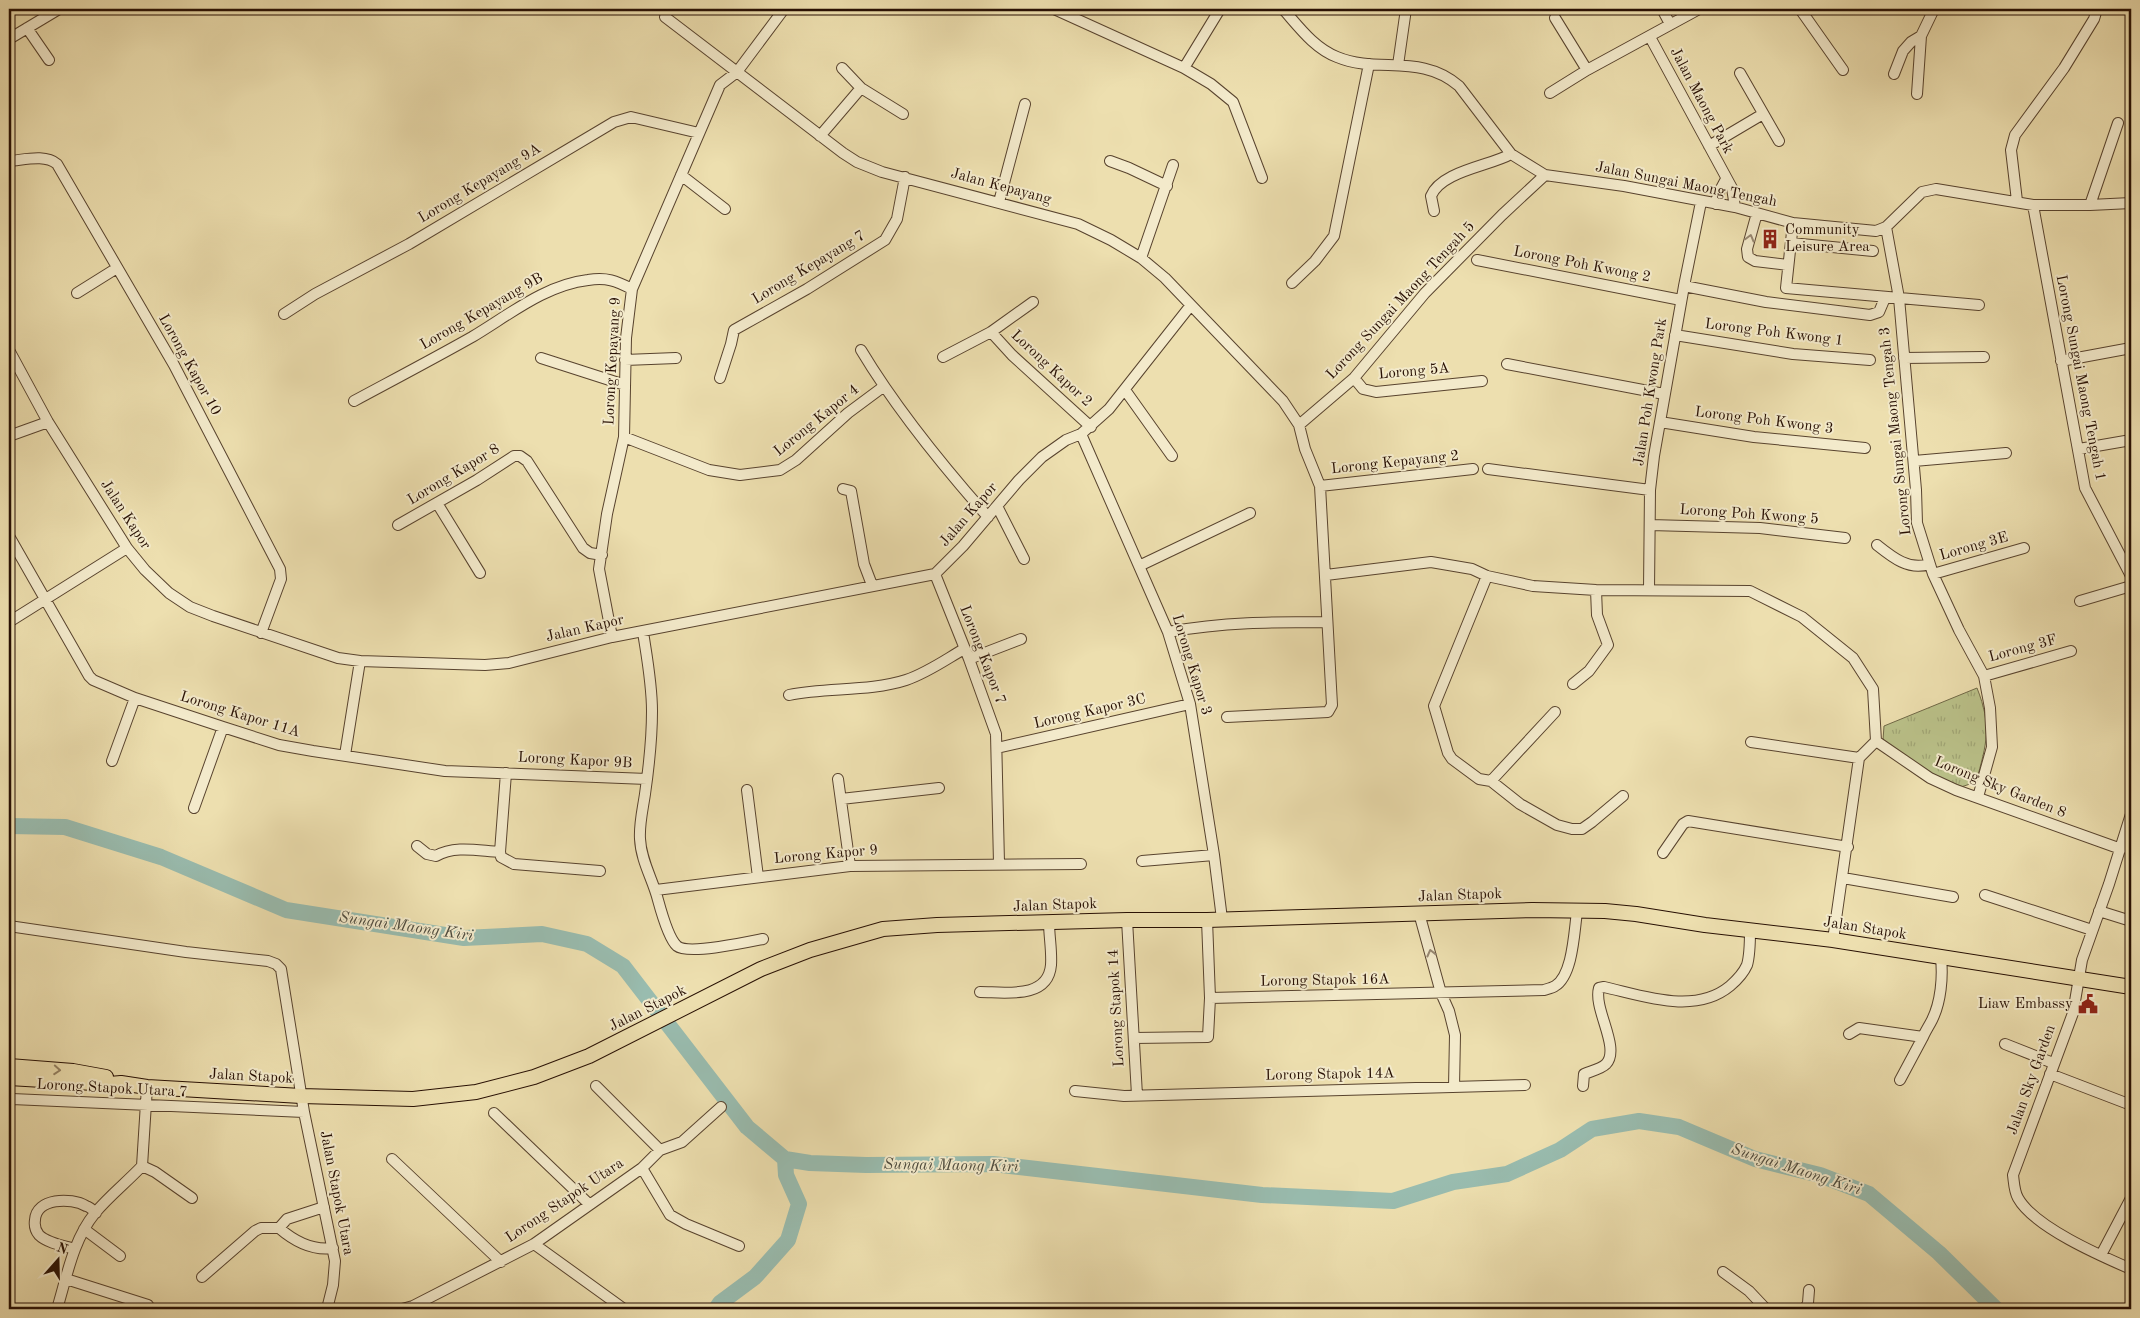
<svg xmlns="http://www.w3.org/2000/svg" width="2140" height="1318" font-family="'Old Standard TT',serif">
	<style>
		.park { fill: url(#park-tufts); stroke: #706846 }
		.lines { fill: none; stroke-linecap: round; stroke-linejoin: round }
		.river { stroke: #99bcaf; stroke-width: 16 }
		.minor-casing { stroke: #58432e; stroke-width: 12 }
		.major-casing { stroke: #270f03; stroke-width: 16 }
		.minor { stroke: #f3eacb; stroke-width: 10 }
		.major { stroke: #eddfaf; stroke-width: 14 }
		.oneway { stroke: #978771 }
		.oneway2 { stroke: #948162 }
		.labels { text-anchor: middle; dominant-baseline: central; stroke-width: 4; stroke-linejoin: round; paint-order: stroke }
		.street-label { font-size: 15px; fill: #270f03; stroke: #f3eacb }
		.poi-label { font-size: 15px; fill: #270f03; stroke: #f3eacb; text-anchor: start }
		.water-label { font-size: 16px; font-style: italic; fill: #4f4c3f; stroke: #f3eacb }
	</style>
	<defs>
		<pattern id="park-tufts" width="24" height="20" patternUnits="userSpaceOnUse" patternTransform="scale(1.25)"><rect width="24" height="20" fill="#bac189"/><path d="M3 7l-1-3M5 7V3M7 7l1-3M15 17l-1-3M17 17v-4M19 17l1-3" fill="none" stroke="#a0a575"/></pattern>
	</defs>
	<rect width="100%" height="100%" fill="#eddfaf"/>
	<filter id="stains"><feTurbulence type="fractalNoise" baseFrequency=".004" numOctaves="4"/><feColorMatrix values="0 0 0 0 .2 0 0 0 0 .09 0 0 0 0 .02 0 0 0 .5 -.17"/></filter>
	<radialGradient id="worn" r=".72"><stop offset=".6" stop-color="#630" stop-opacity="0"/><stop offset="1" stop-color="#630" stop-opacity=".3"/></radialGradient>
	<path class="park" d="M1977,688C1992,726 1987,743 1976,782L1961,787L1930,776L1883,740L1884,726Z"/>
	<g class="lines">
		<path class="river" d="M9,826L65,827L161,857L286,910L464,938L542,934L587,944L623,966L747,1127L785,1159L810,1163L866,1165L993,1164L1262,1195L1393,1201L1453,1182L1507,1174L1560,1150L1592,1129L1639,1121L1679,1127L1755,1159L1820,1175L1869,1194L1939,1253L1996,1309
			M716,1309L720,1303L755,1277L788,1240L799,1204L786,1175L785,1159"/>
		<defs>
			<path id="minor" d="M1054,9L1184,68L1211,84L1233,102L1262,178
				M1283,9C1299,27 1314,48 1337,57C1378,74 1421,53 1459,86L1511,154L1545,175L1624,186L1735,207L1793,223L1876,231L1886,227L1922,192L1936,189L2033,205H2090L2131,203
				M1662,9L1670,24
				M1800,9L1843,70
				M665,17L843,153L857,162L882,172L1078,224L1111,240L1141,258L1165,278L1283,401L1299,425L1305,449L1320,486L1332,705L1328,712L1227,717
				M1555,18L1587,70
				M27,28L49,60
				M1650,37L1732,188L1735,207
				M9,39L59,9
				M1398,65L1406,9
				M1184,68L1220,9
				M1740,73L1779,141
				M1894,74L1903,51L1911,42L1921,36L1934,9
				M861,88L903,114
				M1550,93L1587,70L1699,9
				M1917,94L1921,36
				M820,136L861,88L842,68
				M1709,146L1763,114
				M9,161C24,160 45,154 57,164L174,365L280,569L281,579L261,633
				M1110,161L1129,168L1167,186
				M681,175L725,209
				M2017,201L2011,150L2015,135L2064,68L2094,19L2097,9
				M999,202L1025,104
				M1716,204L1718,194L1726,179
				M2033,205L2085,488L2131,576
				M2090,205L2118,123
				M1434,211L1431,196C1441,171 1490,166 1511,154
				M1757,213L1747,249L1748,257L1755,261L1788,265
				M1793,223L1786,288L1979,305
				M1886,227L1899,298L1916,490L1917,523L1933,574L1959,630L1984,676L1990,708L1992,747L1978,797
				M1791,243L1873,251
				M1141,258L1173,165
				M1477,260L1681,300
				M1292,283L1315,261L1334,236L1369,64
				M1684,286L1766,302L1870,315L1879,312L1885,298
				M77,293L117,268
				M284,314L315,294L409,244L614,122L631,117L699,133
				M991,332L1012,355L1091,427
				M1675,335L1793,354L1870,360
				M9,350L48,422L127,548L145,570L169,593L190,607L213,616L338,658L360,661L485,665L509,663L612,637L935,574L963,546L1019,480L1042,457L1066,440L1081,434L1109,409L1191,305
				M861,350C897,410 942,465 988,517
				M943,357L991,332L1033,302
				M541,358L625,385
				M1904,358L1984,357
				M625,360L676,358
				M2061,361L2131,348
				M1507,364L1664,394
				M720,378L731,344L734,330L807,289L885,240L897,219L905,177
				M1354,378L1363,389L1376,392L1482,381
				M1125,390L1172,456
				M354,401C393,380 433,359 472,337C509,315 545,285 588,280C607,277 616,281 632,289
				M1660,422L1754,437L1865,448
				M1299,425L1354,378L1425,293L1502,215L1545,175
				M1081,434L1168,632L1190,704L1214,855L1222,919
				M9,436L48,422
				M624,437L709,470L740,475L780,470L796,460L848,413L883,387
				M2079,449L2131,440
				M1914,461L2006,453
				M1488,469L1650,490
				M1320,486L1473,469
				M843,489L851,491L864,564L872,585
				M437,503L480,573
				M997,506L1024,559
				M398,525L477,480L514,456H520L527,461L583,548L590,553L602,555
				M1650,525L1760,528L1845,538
				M9,536L89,676L93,680L135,698L223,727L279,745L313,751L445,771L647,779
				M1877,545C1892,557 1909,571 1929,564
				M1139,566L1250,513
				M935,574L969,659L996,734L999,863
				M1933,574L2024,548
				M1326,575L1431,562L1472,569L1487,576L1533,586L1596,590L1750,591L1802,617L1853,658L1873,689L1876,741
				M1487,576L1434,706L1448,753L1452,759L1479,779L1491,781L1520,804L1557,825L1572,829H1582L1592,822L1623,796
				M1649,590L1650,490L1654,456L1684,286L1701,202
				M2080,601L2131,586
				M9,622L127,548
				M643,632C647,658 652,684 652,711C652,739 649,766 645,794C643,808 639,824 640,839C641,861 653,880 658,900C661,911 669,939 677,946C688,955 748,942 763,939
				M1168,632C1224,622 1271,622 1327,622
				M612,637L599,569L607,514L624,437L626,338L632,289L720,85L737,72L784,9
				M969,659L1021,639
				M1984,676L2071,651
				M1573,684L1589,671L1608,645L1597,615L1596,590
				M789,695C827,687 869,692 906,680C927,673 945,660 964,649
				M1876,741L1930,778L1956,790L2121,849
				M1751,742L1859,758
				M997,748L1190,704
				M345,755L360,661
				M112,761L135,698
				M506,773L500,852L501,857L514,864L600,871
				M838,779L850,866
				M1491,781L1555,712
				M747,790L758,877
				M841,799L939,788
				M194,808L223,727
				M2131,814L2109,884L2082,960L2073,1013L2013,1175C2014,1182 2014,1191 2018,1198C2034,1227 2101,1256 2131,1269
				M417,846L427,854L436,856C455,845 479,851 500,852
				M1663,853L1683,824L1688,821L1848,847
				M1142,861L1214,855
				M1843,878L1953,897
				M656,890L850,866L1081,864
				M1985,895L2092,930
				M2099,911L2131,921
				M1419,913L1441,993L1449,1011L1455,1035L1454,1087
				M1127,920L1137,1095
				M9,926L186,952L268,961L276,964L281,969L304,1112L335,1261L333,1285L327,1309
				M1833,940L1859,758L1876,741
				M980,992C1004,992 1048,1000 1051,965C1052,951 1049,936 1049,922
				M1210,998L1544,990C1547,989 1552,988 1555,986C1573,975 1574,932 1577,912
				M1849,1034L1859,1028L1923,1037C1925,1032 1929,1026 1932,1020C1941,1002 1943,977 1941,958
				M1134,1038L1208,1037L1210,998L1207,920
				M2005,1044L2053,1063
				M2050,1074L2131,1105
				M1900,1080L1923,1037
				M596,1086L660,1150
				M1583,1086L1584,1074C1591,1071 1601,1069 1606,1064C1621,1048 1593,1009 1599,988L1604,987C1644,996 1695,1015 1730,986C1737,980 1743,974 1747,965C1750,955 1750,941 1750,930
				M1075,1091L1124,1096L1525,1085
				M9,1101L12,1099L304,1112
				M494,1113L589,1204
				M392,1159L501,1262
				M142,1166L155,1172L192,1198
				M642,1168L670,1215L686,1224L739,1246
				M279,1228C294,1241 312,1251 333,1248
				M84,1229L120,1256
				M534,1244L624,1309
				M75,1249C64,1246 47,1243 39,1235C35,1230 34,1226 35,1220C36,1198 71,1197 86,1206C90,1207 93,1210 96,1213
				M2101,1255L2131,1198
				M1723,1272L1749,1291L1766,1309
				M202,1277L255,1231L261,1228H279L287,1219L324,1207
				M66,1279L148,1305
				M57,1309C67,1276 73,1240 95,1213C109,1196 127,1182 142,1166L147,1087
				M402,1309L413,1306L534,1244L642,1168L660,1150L682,1142L721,1107
				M1805,1309L1808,1303L1809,1290"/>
			<path id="major" d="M9,1066L73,1071L106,1077
				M9,1078L110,1084L121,1083L147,1087L301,1096L413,1099L476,1092L534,1077L589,1056L761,969L810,950L883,929L937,925L1127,920H1207L1532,910L1605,911L1636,914L1705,925L1833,940L2131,987"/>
		</defs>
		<use href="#minor" class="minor-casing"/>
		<use href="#major" class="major-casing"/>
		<use href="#minor" class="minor"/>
		<use href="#major" class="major"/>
	</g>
	<defs><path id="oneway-chevron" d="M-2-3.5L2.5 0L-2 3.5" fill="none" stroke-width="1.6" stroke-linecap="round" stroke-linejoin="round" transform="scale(1.25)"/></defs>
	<g class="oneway">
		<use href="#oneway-chevron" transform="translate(1750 238) rotate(-75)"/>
		<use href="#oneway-chevron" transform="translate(1431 953) rotate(-104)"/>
	</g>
	<use class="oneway2" href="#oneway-chevron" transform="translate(57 1070) rotate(4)"/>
	<defs>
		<symbol id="building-bare" viewBox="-9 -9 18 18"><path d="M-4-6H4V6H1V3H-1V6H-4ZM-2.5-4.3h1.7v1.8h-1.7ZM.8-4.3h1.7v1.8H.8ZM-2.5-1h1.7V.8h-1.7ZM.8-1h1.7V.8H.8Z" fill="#8f2418" stroke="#f3eacb" stroke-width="2.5" paint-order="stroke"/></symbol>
		<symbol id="civic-bare" viewBox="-9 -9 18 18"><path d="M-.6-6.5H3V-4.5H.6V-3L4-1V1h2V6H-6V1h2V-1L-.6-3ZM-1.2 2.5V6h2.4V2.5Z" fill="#8f2418" stroke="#f3eacb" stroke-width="2.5" paint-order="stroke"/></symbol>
	</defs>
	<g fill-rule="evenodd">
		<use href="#building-bare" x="1756" y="225" width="28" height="28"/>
		<use href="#civic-bare" x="2074" y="990" width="28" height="28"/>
	</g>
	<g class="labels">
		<g class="street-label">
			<text transform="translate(1701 101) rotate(62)">Jalan Maong Park</text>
			<text transform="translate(480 184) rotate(-31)">Lorong Kepayang 9A</text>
			<text transform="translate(1686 185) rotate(11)">Jalan Sungai Maong Tengah</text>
			<text transform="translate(1001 187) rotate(15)">Jalan Kepayang</text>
			<text transform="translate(1582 265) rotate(11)">Lorong Poh Kwong 2</text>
			<text transform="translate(809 268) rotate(-31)">Lorong Kepayang 7</text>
			<text transform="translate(1401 301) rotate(-47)">Lorong Sungai Maong Tengah 5</text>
			<text transform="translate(482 312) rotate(-30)">Lorong Kepayang 9B</text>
			<text transform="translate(1774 333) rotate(7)">Lorong Poh Kwong 1</text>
			<text transform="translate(613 361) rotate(-87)">Lorong Kepayang 9</text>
			<text transform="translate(189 365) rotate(61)">Lorong Kapor 10</text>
			<text transform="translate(1051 369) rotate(43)">Lorong Kapor 2</text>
			<text transform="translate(1414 372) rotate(-5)">Lorong 5A</text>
			<text transform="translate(2080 378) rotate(79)">Lorong Sungai Maong Tengah 1</text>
			<text transform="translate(1651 392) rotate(-81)">Jalan Poh Kwong Park</text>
			<text transform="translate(817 421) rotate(-39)">Lorong Kapor 4</text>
			<text transform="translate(1764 421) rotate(7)">Lorong Poh Kwong 3</text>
			<text transform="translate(1896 431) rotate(-96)">Lorong Sungai Maong Tengah 3</text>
			<text transform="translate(1395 463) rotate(-6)">Lorong Kepayang 2</text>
			<text transform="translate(454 475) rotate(-31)">Lorong Kapor 8</text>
			<text transform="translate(125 515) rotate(57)">Jalan Kapor</text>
			<text transform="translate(969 515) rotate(-49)">Jalan Kapor</text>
			<text transform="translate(1749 515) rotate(4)">Lorong Poh Kwong 5</text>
			<text transform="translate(1974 547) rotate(-16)">Lorong 3E</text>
			<text transform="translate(585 629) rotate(-13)">Jalan Kapor</text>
			<text transform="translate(2023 649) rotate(-15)">Lorong 3F</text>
			<text transform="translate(982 655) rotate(69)">Lorong Kapor 7</text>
			<text transform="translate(1191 665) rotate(73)">Lorong Kapor 3</text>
			<text transform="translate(1090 712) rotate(-13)">Lorong Kapor 3C</text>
			<text transform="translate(240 715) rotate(17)">Lorong Kapor 11A</text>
			<text transform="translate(575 761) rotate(3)">Lorong Kapor 9B</text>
			<text transform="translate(2000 788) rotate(22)">Lorong Sky Garden 8</text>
			<text transform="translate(826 855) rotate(-5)">Lorong Kapor 9</text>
			<text transform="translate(1460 896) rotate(-2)">Jalan Stapok</text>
			<text transform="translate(1055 906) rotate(-2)">Jalan Stapok</text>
			<text transform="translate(1865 929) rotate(9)">Jalan Stapok</text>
			<text transform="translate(1325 981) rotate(-1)">Lorong Stapok 16A</text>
			<text transform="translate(1117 1008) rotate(-93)">Lorong Stapok 14</text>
			<text transform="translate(648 1009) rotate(-27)">Jalan Stapok</text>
			<text transform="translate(1330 1075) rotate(-1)">Lorong Stapok 14A</text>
			<text transform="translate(251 1077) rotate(3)">Jalan Stapok</text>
			<text transform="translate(2032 1080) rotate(-70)">Jalan Sky Garden</text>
			<text transform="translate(112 1089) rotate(3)">Lorong Stapok Utara 7</text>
			<text transform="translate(336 1193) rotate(79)">Jalan Stapok Utara</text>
			<text transform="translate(565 1201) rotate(-34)">Lorong Stapok Utara</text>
		</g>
		<g class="poi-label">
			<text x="1785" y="230">Community<tspan x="1785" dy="17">Leisure Area</tspan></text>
			<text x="2073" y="1004" text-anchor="end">Liaw Embassy</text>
		</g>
		<g class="water-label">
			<text transform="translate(406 927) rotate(8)">Sungai Maong Kiri</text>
			<text transform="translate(951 1166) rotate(1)">Sungai Maong Kiri</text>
			<text transform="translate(1796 1170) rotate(18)">Sungai Maong Kiri</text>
		</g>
	</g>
	<rect width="2140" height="1318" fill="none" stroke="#eddfaf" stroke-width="30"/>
	<rect x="10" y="10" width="2120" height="1298" fill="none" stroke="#270f03" stroke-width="2.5"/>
	<rect x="15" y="15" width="2110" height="1288" fill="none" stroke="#270f03"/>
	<g transform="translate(58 1260) rotate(20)" stroke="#f3eacb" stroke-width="4" paint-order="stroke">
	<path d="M0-4L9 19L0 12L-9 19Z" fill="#270f03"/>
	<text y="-8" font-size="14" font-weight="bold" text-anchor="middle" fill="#270f03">N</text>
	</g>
	<rect width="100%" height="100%" filter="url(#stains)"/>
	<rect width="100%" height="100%" fill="url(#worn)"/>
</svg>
